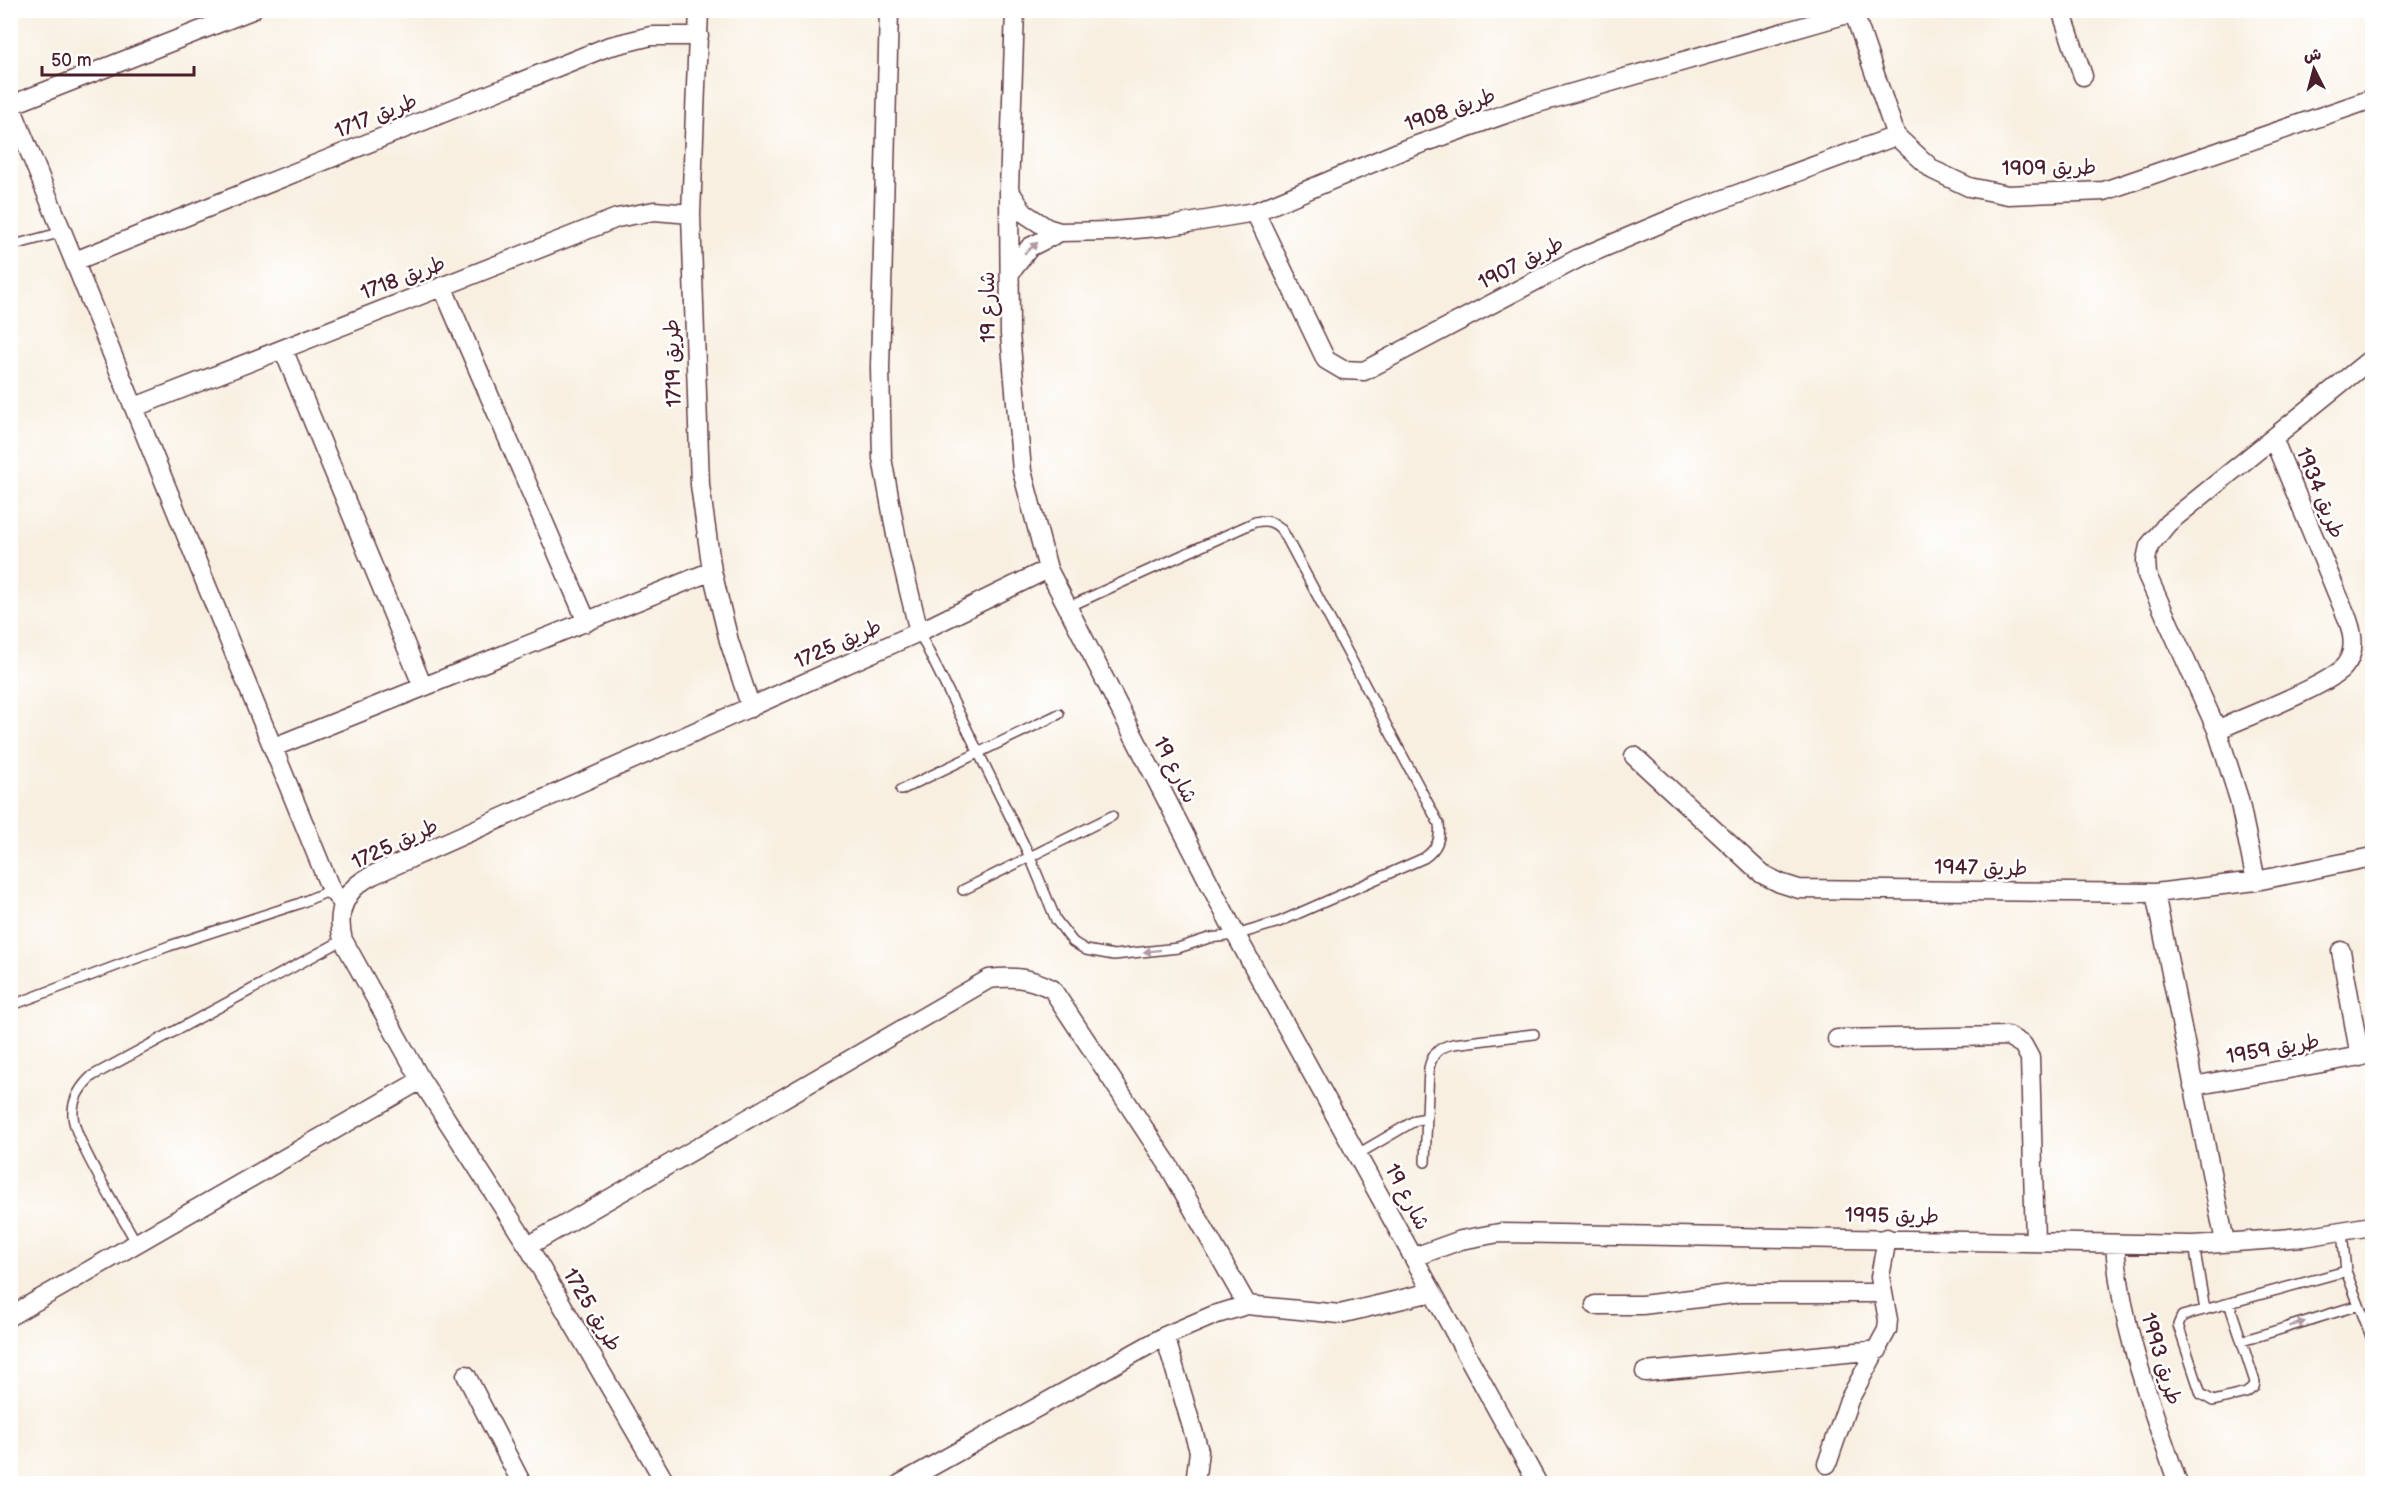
<svg xmlns="http://www.w3.org/2000/svg" width="2383" height="1494" font-family="'Balsamiq Sans','Playpen Sans Arabic',sans-serif">
	<style>
		.lines { fill: none; stroke-linecap: round; stroke-linejoin: round }
		.service-casing { stroke: #643e46; stroke-width: 12 }
		.minor-casing { stroke: #643e46; stroke-width: 21 }
		.service { stroke: #fff; stroke-width: 9 }
		.minor { stroke: #fff; stroke-width: 18 }
		.oneway { fill: #ae9aa0 }
		.labels { text-anchor: middle; dominant-baseline: central; stroke-width: 5; stroke-linejoin: round; paint-order: stroke }
		.street-label { font-size: 21px; fill: #4a1f2b; stroke: #fff }
	</style>
	<rect width="100%" height="100%" fill="#fff"/>
	<filter id="ink" filterUnits="userSpaceOnUse"><feTurbulence type="fractalNoise" baseFrequency=".0167" numOctaves="2"/><feDisplacementMap in="SourceGraphic" scale="12" xChannelSelector="R" yChannelSelector="G"/><feConvolveMatrix kernelMatrix="1 2 1 2 8 2 1 2 1" color-interpolation-filters="sRGB"/></filter>
	<filter id="wash" filterUnits="userSpaceOnUse"><feTurbulence type="fractalNoise" baseFrequency=".008" numOctaves="4" result="noise"/><feDisplacementMap in="SourceGraphic" scale="24" xChannelSelector="R" yChannelSelector="G"/><feGaussianBlur stdDeviation="1.35" result="paint"/><feColorMatrix in="noise" values="0 0 0 0 0 0 0 0 0 0 0 0 0 0 0 0 0 1.4 0 .05"/><feComposite in="paint" operator="in"/></filter>
	<g filter="url(#wash)">
		<rect width="100%" height="100%" fill="#f8efe0"/>
	</g>
	<g filter="url(#ink)">
		<g class="lines">
			<defs>
				<path id="service" d="M10,246L63,232
					M919,632L1030,857L1056,920L1073,942L1086,950L1114,955L1178,948L1209,938L1236,935L1279,922L1424,858C1437,849 1441,839 1439,824L1285,535C1278,523 1269,519 1255,522L1066,608
					M901,790L1059,714
					M963,890L1112,816
					M10,1006L169,946L298,904L331,890
					M1358,1154L1416,1120L1427,1118
					M1425,1162L1429,1068C1432,1054 1439,1047 1453,1044L1534,1034
					M2342,1232L2346,1271L2372,1339
					M137,1244C123,1218 74,1140 73,1116C72,1099 80,1087 92,1076L343,940
					M2194,1245L2205,1310
					M2229,1303L2255,1382L2254,1387L2246,1393L2213,1401L2201,1394L2178,1325L2182,1316L2346,1271
					M2242,1341L2359,1305"/>
				<path id="minor" d="M699,10L691,214L700,485L712,571L729,641L751,708
					M889,10L880,368L882,458L898,546L919,632
					M1015,10L1009,190L1010,334L1022,471L1048,569L1236,935L1538,1484
					M1853,10L1896,136L1933,170L1969,187L2008,195L2104,191L2372,99
					M2061,10L2083,76
					M10,104L331,890L343,903
					M11,105L252,10
					M1009,190L1024,213L1047,228L1060,232L1113,231L1170,226L1255,212L1403,150L1531,105L1854,12
					M1255,212L1326,360L1343,370L1364,371L1579,258L1683,214L1896,136
					M75,261L607,47L651,36H699
					M1010,273L1030,247L1060,232
					M442,286L587,622
					M283,349L423,687
					M135,407L617,218L654,211L691,214
					M2217,730C2243,718 2327,686 2343,668C2356,654 2354,637 2348,620L2273,438
					M274,747L712,571
					M1634,756L1762,874L1780,883L1799,889L2155,893L2256,881L2372,857
					M2256,881L2239,799L2217,730L2147,575L2146,560L2149,546L2168,523L2372,358
					M2155,893L2225,1242
					M2341,951L2360,1057
					M1837,1039L2008,1036L2023,1045L2030,1058L2035,1242
					M2193,1086L2372,1054
					M2115,1245C2121,1329 2151,1404 2178,1484
					M528,1246L989,979C1014,976 1030,978 1052,989L1167,1163L1247,1305L1340,1314L1432,1292
					M1414,1257L1461,1240L1499,1233L2194,1245L2304,1237L2372,1226
					M1595,1305H1642L1740,1293H1881
					M10,1316L421,1080
					M1165,1336L1199,1451L1195,1484
					M1645,1372L1878,1350
					M466,1375L522,1484
					M1827,1464L1849,1400L1887,1330L1888,1320L1880,1277L1887,1238
					M666,1484L528,1246L421,1080L343,940C335,910 346,888 373,875L919,632L1048,569
					M900,1484L1165,1336L1214,1315L1247,1305"/>
			</defs>
			<use href="#service" class="service-casing"/>
			<use href="#minor" class="minor-casing"/>
			<use href="#service" class="service"/>
			<use href="#minor" class="minor"/>
		</g>
		<defs><path id="oneway-solid" d="M-6-.8H1V-3.2L6.5 0L1 3.2V.8H-6Z" transform="scale(1.5)"/></defs>
		<g class="oneway">
			<use href="#oneway-solid" transform="translate(1031 248) rotate(-39)"/>
			<use href="#oneway-solid" transform="translate(1152 951) rotate(173)"/>
			<use href="#oneway-solid" transform="translate(2297 1324) rotate(-17)"/>
		</g>
	</g>
	<g class="labels">
		<g class="street-label">
			<text transform="translate(1450 110) rotate(-19)">طريق 1908</text>
			<text transform="translate(376 116) rotate(-22)">طريق 1717</text>
			<text transform="translate(2049 168) rotate(-1)">طريق 1909</text>
			<text transform="translate(1521 263) rotate(-27)">طريق 1907</text>
			<text transform="translate(403 278) rotate(-21)">طريق 1718</text>
			<text transform="translate(988 307) rotate(-91)">شارع 19</text>
			<text transform="translate(673 363) rotate(-92)">طريق 1719</text>
			<text transform="translate(2320 493) rotate(68)">طريق 1934</text>
			<text transform="translate(838 644) rotate(-24)">طريق 1725</text>
			<text transform="translate(1175 770) rotate(63)">شارع 19</text>
			<text transform="translate(395 844) rotate(-25)">طريق 1725</text>
			<text transform="translate(1981 868) rotate(1)">طريق 1947</text>
			<text transform="translate(2273 1049) rotate(-10)">طريق 1959</text>
			<text transform="translate(1407 1197) rotate(62)">شارع 19</text>
			<text transform="translate(1892 1216) rotate(1)">طريق 1995</text>
			<text transform="translate(592 1310) rotate(59)">طريق 1725</text>
			<text transform="translate(2161 1359) rotate(73)">طريق 1993</text>
		</g>
	</g>
	<rect width="2383" height="1494" fill="none" stroke="#fff" stroke-width="36"/>
	<g transform="translate(2314 69) rotate(354)" stroke="#ffffff" stroke-width="4.5" paint-order="stroke">
	<path d="M0-4.5L10 22L0 15L-10 22Z" fill="#4a1f2b"/>
	<text y="-9" font-size="16" font-weight="bold" text-anchor="middle" fill="#4a1f2b">ش</text>
	</g>
	<path d="M42 66v9h152v-9" fill="none" stroke="#4a1f2b" stroke-width="3"/>
	<text x="51" y="66" font-size="18" fill="#4a1f2b" stroke="#ffffff" stroke-width="4.5" paint-order="stroke">50 m</text>
</svg>
